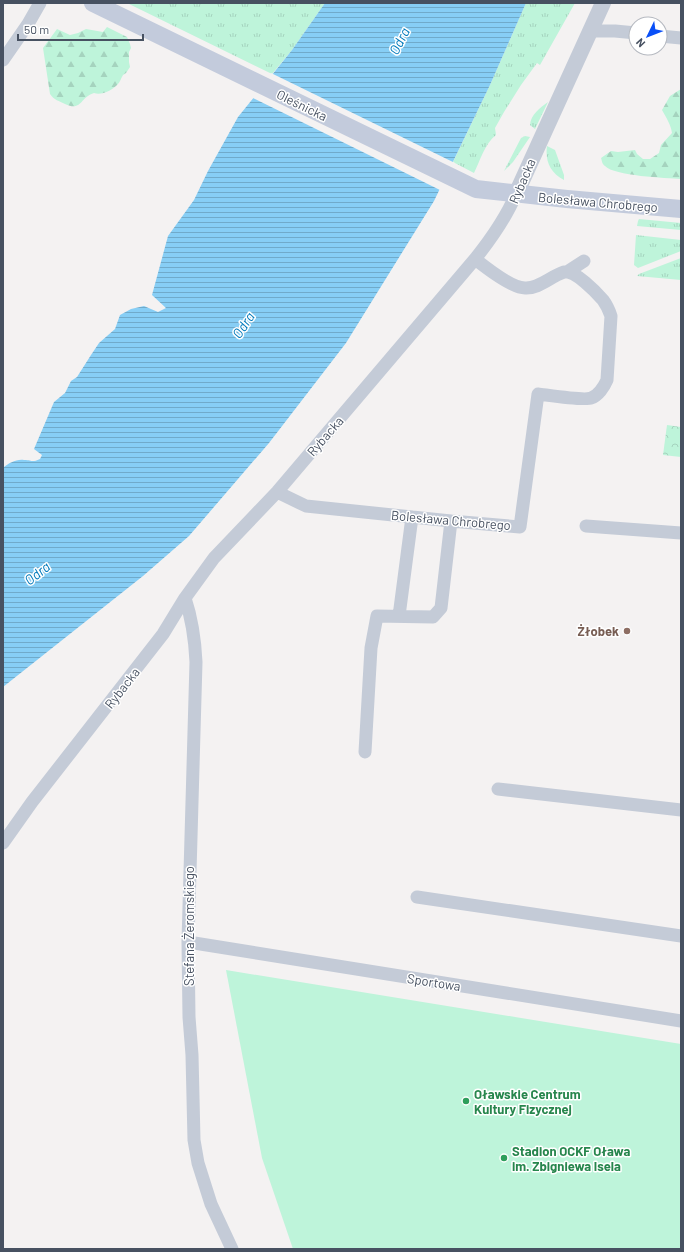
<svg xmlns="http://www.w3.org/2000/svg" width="684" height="1252" font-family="Barlow,sans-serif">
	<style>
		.grass { fill: url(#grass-tufts) }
		.forest { fill: url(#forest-firs) }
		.park { fill: url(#park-crowns) }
		.pitch { fill: #bef4da }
		.water { fill: url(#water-rules) }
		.pier { fill: #f4f2f2 }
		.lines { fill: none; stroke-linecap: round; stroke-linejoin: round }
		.minor { stroke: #c4cbd7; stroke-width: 13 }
		.tertiary { stroke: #c4cbd7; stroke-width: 16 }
		.secondary { stroke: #c3cbdc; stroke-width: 18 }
		.education-dot { fill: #8d6e63; stroke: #fff; stroke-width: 1.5 }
		.leisure-dot { fill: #2e9e5b; stroke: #fff; stroke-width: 1.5 }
		.labels { text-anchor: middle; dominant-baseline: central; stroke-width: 3; stroke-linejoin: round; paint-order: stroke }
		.street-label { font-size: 13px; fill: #475161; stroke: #fff }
		.education-label { font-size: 13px; font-weight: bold; fill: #785e54; stroke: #fff; text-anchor: end }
		.leisure-label { font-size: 13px; font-weight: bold; fill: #27864d; stroke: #fff; text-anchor: start }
		.water-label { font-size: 14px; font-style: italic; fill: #007abc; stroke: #fff }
	</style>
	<defs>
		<pattern id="grass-tufts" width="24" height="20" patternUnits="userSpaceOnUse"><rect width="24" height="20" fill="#bef4da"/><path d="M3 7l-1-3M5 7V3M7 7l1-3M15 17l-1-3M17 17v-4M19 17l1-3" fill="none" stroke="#a5d3be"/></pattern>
		<pattern id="forest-firs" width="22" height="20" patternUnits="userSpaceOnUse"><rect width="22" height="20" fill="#bef4da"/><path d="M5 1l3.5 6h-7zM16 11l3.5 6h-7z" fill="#a5d3be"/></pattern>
		<pattern id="park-crowns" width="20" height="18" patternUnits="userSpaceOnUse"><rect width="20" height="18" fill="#bef4da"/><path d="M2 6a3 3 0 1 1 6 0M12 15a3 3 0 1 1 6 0" fill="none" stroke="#a5d3be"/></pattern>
		<pattern id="water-rules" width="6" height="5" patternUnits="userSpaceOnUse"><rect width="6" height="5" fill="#87cef5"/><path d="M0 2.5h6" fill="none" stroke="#70aaca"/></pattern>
	</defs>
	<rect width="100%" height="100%" fill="#f4f2f2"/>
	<path class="grass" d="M127,3H325L292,50L272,74Z
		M526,3H575L540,65L537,63L521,85L504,112L495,128L496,135C485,143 480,161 474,173L453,162L490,85Z
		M548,102L535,129L530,125C531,114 540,108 548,102Z
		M525,136L530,137L513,162L504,171L521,138Z
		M547,146L555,150L564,175V180C550,173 545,161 547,146Z
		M639,219L681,223V230L637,226L638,221Z
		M636,235L681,240V251L638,268L634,265Z
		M681,258V280L637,276L639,274Z"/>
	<path class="forest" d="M107,27L127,37L130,44L131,48L129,52V62L130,67L126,73L123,75C121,78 120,82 118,84C113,90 101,96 94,93C80,97 82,112 65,104C59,101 54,100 50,94L43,48L57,29L70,35L78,33L86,29L103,32Z
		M681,89V179C666,178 614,176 605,166C602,164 602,161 601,158L611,151L618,152L635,150L637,154L643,159H650L659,153L661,145L672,133C671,125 666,117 662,110L670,96Z"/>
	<path class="park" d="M667,425L681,427V457L663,455Z"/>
	<path class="pitch" d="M226,970L681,1044V1249H293L262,1158Z"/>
	<path class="water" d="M325,3H526L490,85L434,201L346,343L269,443L189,536L143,576L3,687V468C9,463 16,459 24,460C33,460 31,463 40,459L42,455L34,449L54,402L65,393L71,381L77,377L91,355L99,343L115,329L120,315L131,309L144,306L158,312L166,308L152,295L168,236L194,200L208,171L238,117L292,50Z"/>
	<path class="pier" d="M271,73L455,163L442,191L251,97Z"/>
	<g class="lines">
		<path class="minor" d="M590,31H615L636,33
			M660,36L681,38
			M3,60L28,24L40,3
			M567,272L584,261
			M277,492L306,506L451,521L520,527L538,394C547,395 584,401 591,398C598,396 604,387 607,380L611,316C609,310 606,304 603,300C597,293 574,269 564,272C551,276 539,289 525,288C512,288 485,267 475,259
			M586,526L681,533
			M185,598C192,619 195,640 196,662L188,942L189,1017L192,1055L194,1140L198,1163L211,1204L232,1249
			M399,616L412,517
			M365,752L371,648L377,616L433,617L441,608L451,521
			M498,789L681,810
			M3,843L32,802L163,634L185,598L214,558L277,492L475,259C491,239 506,218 516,194
			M417,897L681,936
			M188,942L681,1021"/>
		<path class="tertiary" d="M516,194L603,3"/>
		<path class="secondary" d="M93,3L476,189L567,199L681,209"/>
	</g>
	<circle class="education-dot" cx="627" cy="631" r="4"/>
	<g class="leisure-dot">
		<circle cx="466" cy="1101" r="4"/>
		<circle cx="504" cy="1158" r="4"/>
	</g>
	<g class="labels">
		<g class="street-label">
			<text transform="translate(302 105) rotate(26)">Oleśnicka</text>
			<text transform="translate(522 181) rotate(-67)">Rybacka</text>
			<text transform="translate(598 202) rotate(5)">Bolesława Chrobrego</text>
			<text transform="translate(325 436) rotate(-49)">Rybacka</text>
			<text transform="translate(451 520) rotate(5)">Bolesława Chrobrego</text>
			<text transform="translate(122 688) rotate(-52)">Rybacka</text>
			<text transform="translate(189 926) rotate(-90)">Stefana Żeromskiego</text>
			<text transform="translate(434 982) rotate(9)">Sportowa</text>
		</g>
		<g class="education-label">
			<text x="619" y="631">Żłobek</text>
		</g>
		<g class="leisure-label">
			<text x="474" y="1094">Oławskie Centrum<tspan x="474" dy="15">Kultury Fizycznej</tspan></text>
			<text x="512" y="1151">Stadion OCKF Oława<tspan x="512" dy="15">im. Zbigniewa Isela</tspan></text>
		</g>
		<g class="water-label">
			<text transform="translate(399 41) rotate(-63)">Odra</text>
			<text transform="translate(243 325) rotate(-56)">Odra</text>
			<text transform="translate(37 573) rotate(-38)">Odra</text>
		</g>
	</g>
	<rect width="684" height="1252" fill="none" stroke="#475161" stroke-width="8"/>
	<g transform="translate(648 36) rotate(227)"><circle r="19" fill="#ffffff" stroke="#b5b9c0"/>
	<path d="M0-3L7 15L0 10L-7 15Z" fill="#094ff7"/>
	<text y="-6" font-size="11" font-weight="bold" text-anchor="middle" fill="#475161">N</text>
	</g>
	<path d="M18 34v6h125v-6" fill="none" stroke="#475161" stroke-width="2"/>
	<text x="24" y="34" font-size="12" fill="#475161" stroke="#ffffff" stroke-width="3" paint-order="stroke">50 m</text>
</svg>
